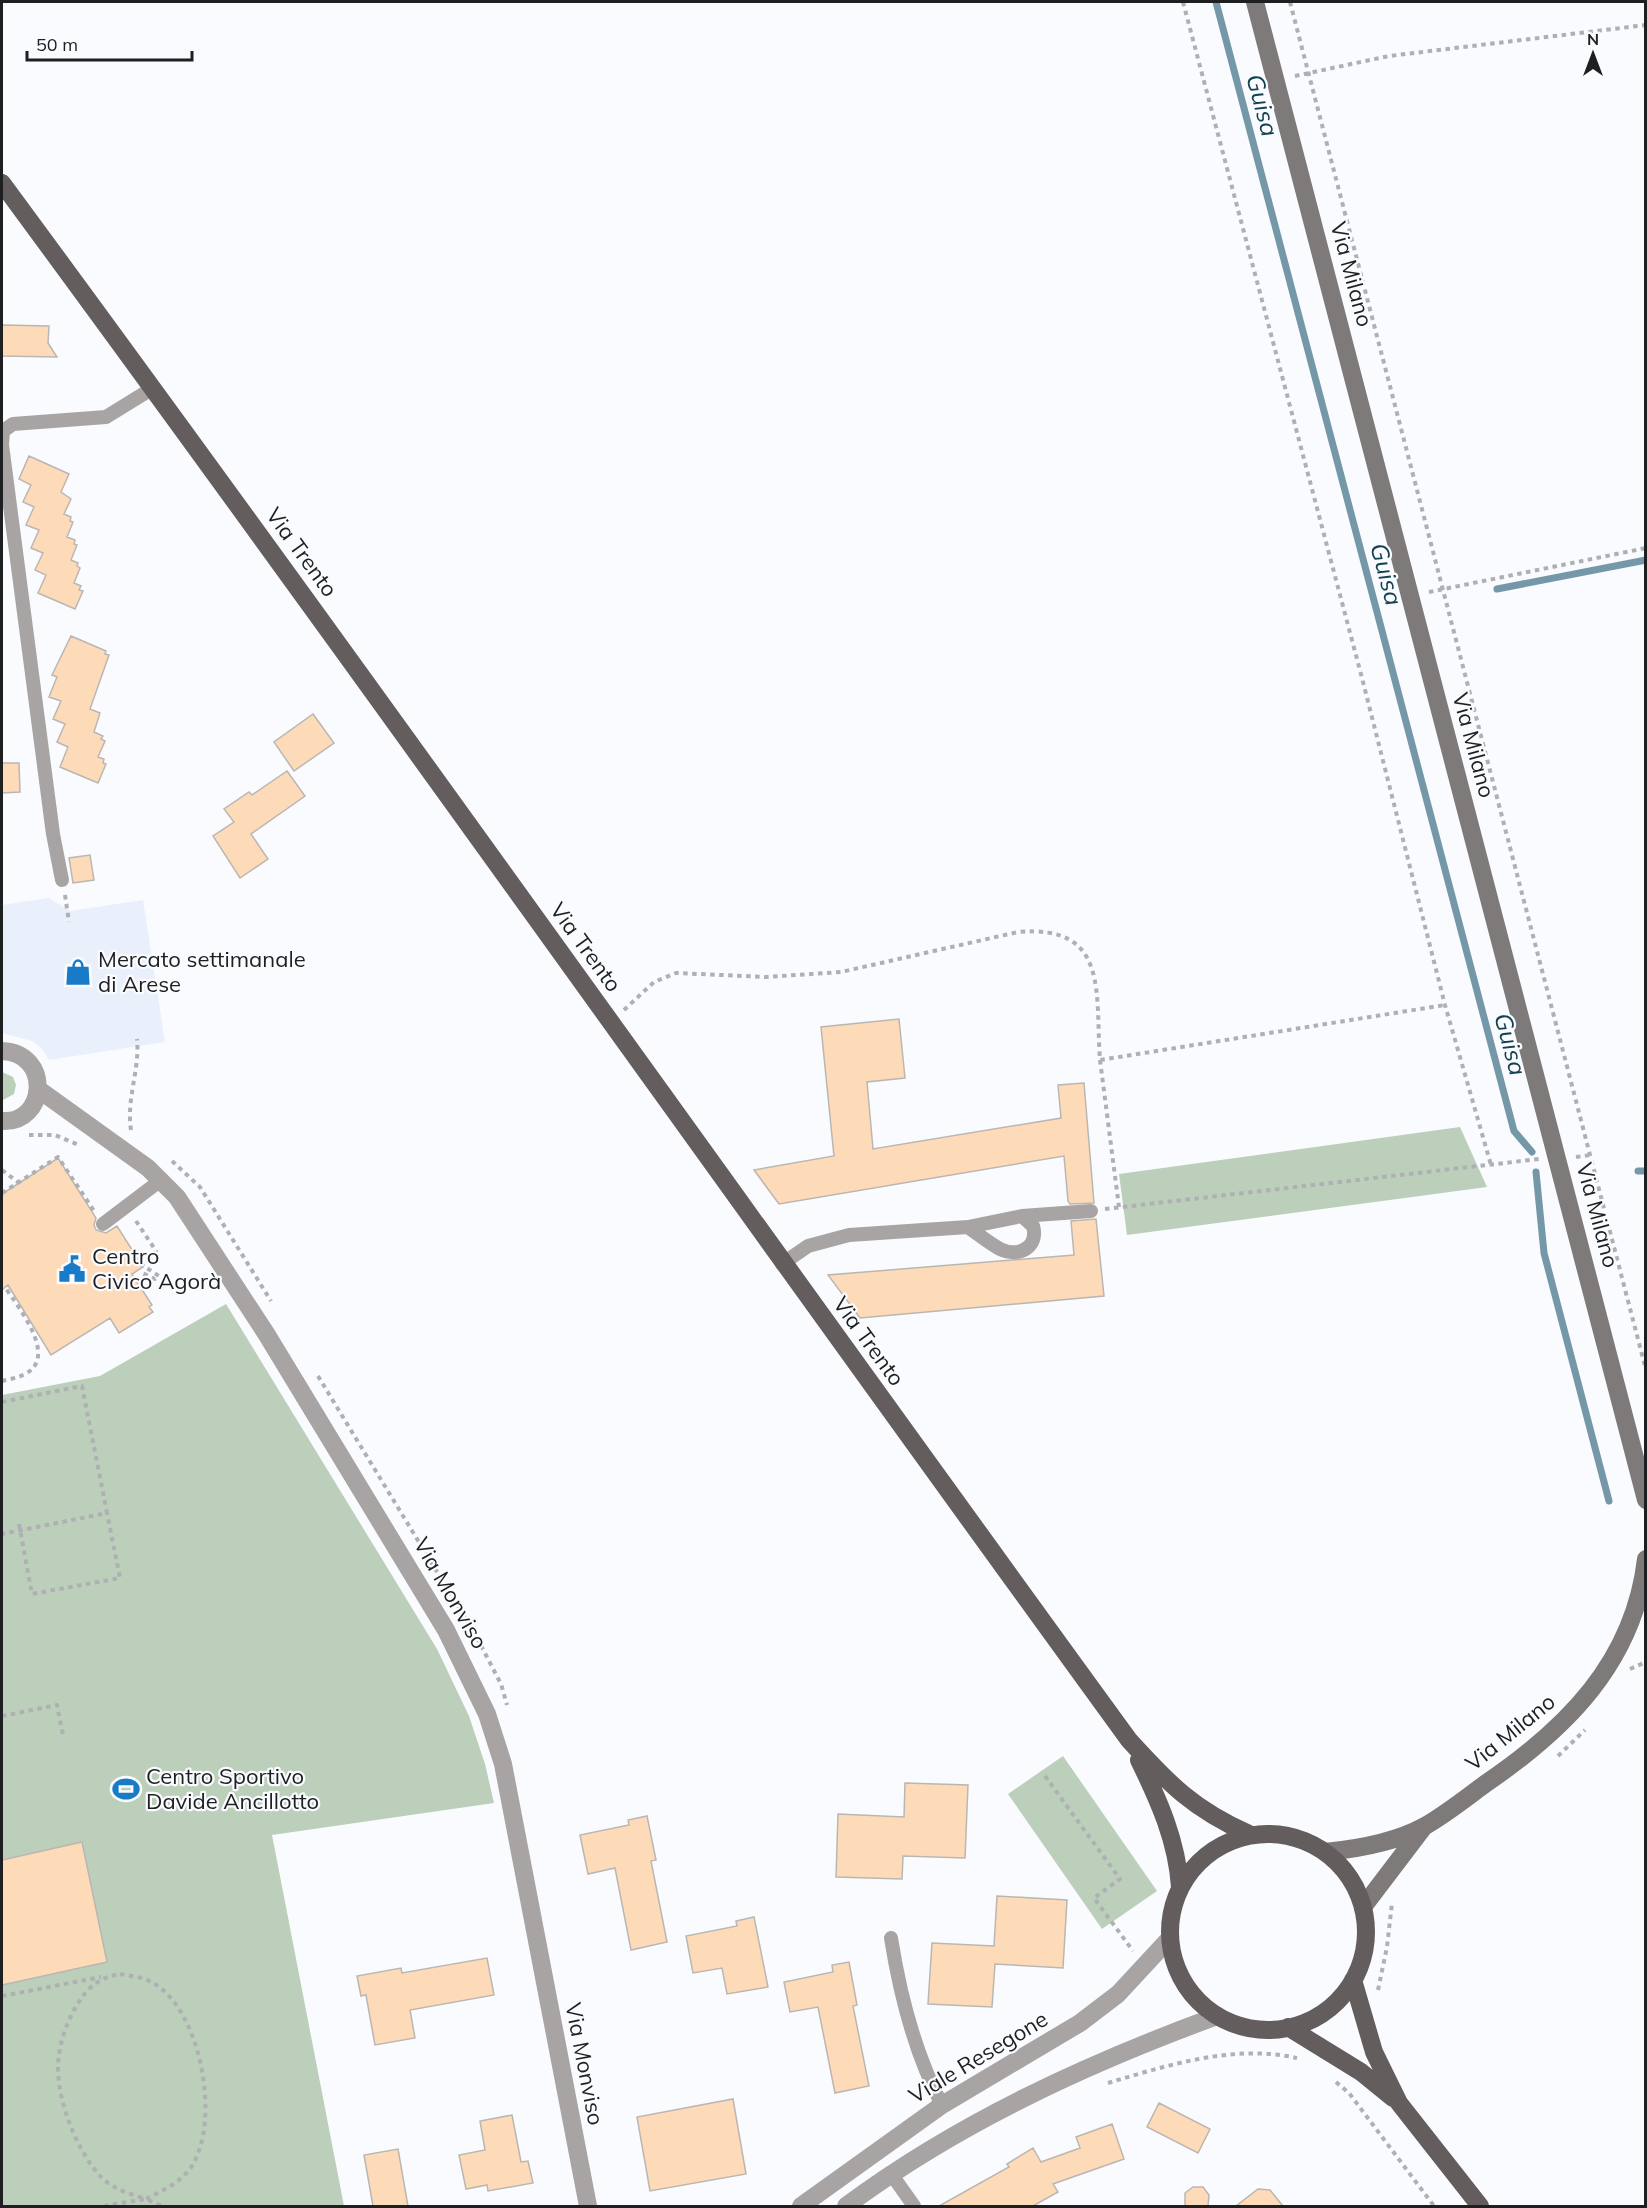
<svg xmlns="http://www.w3.org/2000/svg" width="1647" height="2208" font-family="Mulish,sans-serif">
	<style>
		.built { fill: #e9f0fc }
		.green { fill: #bccfba }
		.lines { fill: none; stroke-linecap: round; stroke-linejoin: round }
		.stream { stroke: #7498a7; stroke-width: 7 }
		.building { fill: #fedbb8; stroke: #bbb6b2; stroke-width: 1.5 }
		.path { stroke: #aeb0b3; stroke-width: 4; stroke-dasharray: 4.5 4.5; stroke-linecap: butt }
		.lane { stroke: #a7a4a3; stroke-width: 14 }
		.street { stroke: #a7a4a3; stroke-width: 18 }
		.secondary { stroke: #7f7a7a; stroke-width: 18 }
		.primary { stroke: #635d5d; stroke-width: 18 }
		.labels { text-anchor: middle; dominant-baseline: central; stroke-width: 4.5; stroke-linejoin: round; paint-order: stroke }
		.street-label { font-size: 22px; fill: #1e1f21; stroke: #f9fbfe }
		.poi-label { font-size: 22px; fill: #1e1f21; stroke: #f9fbfe; text-anchor: start }
		.water-label { font-size: 24px; font-style: italic; fill: #144150; stroke: #f9fbfe }
	</style>
	<rect width="100%" height="100%" fill="#f9fbfe"/>
	<path class="built" d="M49,898L70,911L143,900L165,1042L49,1060L43,1050L32,1041L2,1033V905Z"/>
	<path class="green" d="M2,1072L13,1077L16,1085L14,1094L3,1100Z
		M1460,1127L1487,1187L1127,1235L1119,1174Z
		M226,1304L437,1649L469,1716L485,1764L494,1803L272,1835L344,2206H2V1395L100,1376Z
		M1063,1756L1157,1891L1102,1929L1008,1794Z"/>
	<g class="lines">
		<path class="stream" d="M1216,2L1514,1131L1532,1152
			M1497,589L1646,560
			M1638,1171H1646
			M1536,1172L1544,1253L1609,1501"/>
	</g>
	<path class="building" d="M2,325L49,326L48,343L57,357L2,356Z
		M29,456L69,474L61,492L71,499L64,514L71,517L70,521L73,522L67,537L75,540L74,544L77,545L71,560L78,563L77,566L80,568L74,583L81,586L79,590L83,591L75,609L38,593L46,575L35,570L43,553L31,548L39,530L26,525L34,507L23,502L31,485L19,479Z
		M71,636L106,651L105,654L109,655L90,709L100,713L94,732L103,736L101,739L105,741L98,757L104,759L103,763L106,764L98,783L60,767L68,747L57,742L65,724L53,719L61,701L49,697L57,677L52,675Z
		M313,714L334,743L294,771L274,742Z
		M2,763H19L20,792L2,793Z
		M287,771L305,796L251,834L268,859L240,878L213,836L234,822L224,809L249,792L252,795Z
		M90,855L94,880L73,883L69,858Z
		M899,1019L905,1078L867,1082L873,1149L1061,1118L1058,1085L1084,1083L1094,1203L1070,1204L1068,1201L1064,1156L779,1204L754,1170L834,1156L821,1027Z
		M58,1158L96,1218L94,1225L96,1230L106,1233L117,1226L143,1267L132,1274L152,1305L149,1307L153,1312L119,1333L110,1318L51,1355L8,1285L2,1290V1194Z
		M1096,1219L1104,1296L860,1318L828,1275L1074,1255L1071,1221Z
		M905,1783L968,1785L965,1858L903,1856L902,1879L836,1877L838,1814L904,1817Z
		M647,1816L656,1860L651,1861L667,1942L631,1950L615,1868L588,1874L580,1835L629,1825L628,1820Z
		M82,1842L107,1962L2,1985V1860Z
		M997,1896L1067,1900L1063,1968L995,1964L992,2007L928,2004L932,1943L994,1946Z
		M754,1917L768,1987L727,1994L722,1968L693,1973L686,1936L737,1926L736,1921Z
		M487,1958L494,1995L410,2010L415,2038L375,2045L366,1995L361,1996L357,1976L401,1968L402,1973Z
		M849,1962L857,2005L853,2006L869,2086L835,2093L818,2007L790,2012L784,1982L833,1972L832,1965Z
		M733,2099L746,2174L650,2191L637,2117Z
		M1159,2103L1210,2129L1198,2153L1147,2127Z
		M512,2115L521,2162L528,2161L533,2183L488,2191L487,2185L466,2189L459,2155L485,2150L480,2121Z
		M1112,2124L1124,2159L1053,2184L1058,2192L1033,2206H939L1009,2167L1007,2164L1033,2148L1041,2162L1080,2148L1076,2137Z
		M398,2149L408,2206H373L364,2155Z
		M1193,2187H1203L1209,2195L1208,2206H1185V2193Z
		M1258,2189L1270,2190L1283,2206H1236Z"/>
	<g class="lines">
		<path class="path" d="M1183,2L1362,678L1445,1005L1491,1165
			M1290,2L1646,1370
			M1295,76L1389,56L1646,25
			M1429,592L1646,548
			M65,895L69,922
			M624,1010L654,982L676,973L766,977L841,972L1018,932C1110,924 1095,994 1100,1060L1445,1005
			M1100,1060L1119,1207
			M131,1130C126,1099 140,1070 137,1039
			M29,1135H55L79,1145
			M1576,1157L1590,1155
			M172,1161L200,1187L271,1301
			M2,1170L19,1183
			M2,1193L58,1157L94,1211
			M1105,1209L1539,1159
			M136,1221L156,1251L155,1255L142,1265L159,1276L155,1279L140,1272
			M318,1376L476,1636L501,1684L507,1705
			M2,1381C9,1379 18,1378 25,1374C59,1357 18,1307 5,1287
			M2,1402L82,1386L107,1513L2,1534
			M19,1524L32,1594L120,1578L107,1513
			M1630,1669L1646,1662
			M2,1716L57,1705L63,1735
			M1558,1756L1585,1730
			M1045,1776L1120,1879L1094,1898L1133,1951
			M120,1974C132,1976 144,1977 155,1984C201,2013 220,2118 193,2164C184,2181 162,2191 146,2199C130,2194 113,2189 101,2177C76,2150 53,2093 59,2055C61,2040 66,2025 73,2012C84,1991 96,1978 120,1974Z
			M1378,1990L1387,1947L1392,1903
			M2,1996L101,1977
			M1336,2082L1349,2093L1434,2206
			M1108,2083C1168,2065 1234,2044 1297,2058
			M104,2206L146,2199L162,2206"/>
		<path class="lane" d="M62,880L53,834L2,445L3,431L13,424L106,417L153,388
			M103,1224L161,1180
			M968,1227C978,1234 989,1243 1000,1249C1019,1258 1039,1247 1033,1226L1022,1216
			M782,1264L808,1246L849,1235L968,1227L1022,1216L1091,1211
			M891,1938C900,1995 915,2054 942,2105
			M892,2175L914,2206"/>
		<path class="street" d="M2,1051C52,1053 47,1124 2,1121
			M38,1089L148,1168L177,1197L267,1335L446,1630L487,1714L503,1764L588,2206
			M801,2206L942,2105L1080,2023L1118,1994L1169,1939
			M846,2206C958,2123 1086,2064 1217,2016"/>
		<path class="secondary" d="M1255,2L1646,1500
			M1325,1852C1357,1849 1396,1842 1425,1826C1446,1814 1466,1798 1485,1784C1566,1729 1634,1662 1646,1559
			M1363,1907L1423,1828"/>
		<path class="primary" d="M2,183C382,699 752,1222 1129,1740C1169,1784 1193,1809 1249,1834
			M1139,1760C1159,1801 1177,1841 1180,1887
			M1170 1932a98 98 0 1 1 196 0a98 98 0 1 1-196 0Z
			M1353,1980L1374,2052L1399,2103L1480,2206
			M1288,2027L1361,2072L1393,2098"/>
	</g>
	<defs>
		<symbol id="shop-bare" viewBox="-9 -9 18 18"><path d="M-5-2.5h2.3a2.7 3.5 0 0 1 5.4 0H5L5.5 6h-11ZM-1.5-2.5h3a1.5 2.3 0 0 0-3 0Z" fill="#197bc7" stroke="#f9fbfe" stroke-width="2.5" paint-order="stroke"/></symbol>
		<symbol id="civic-bare" viewBox="-9 -9 18 18"><path d="M-.6-6.5H3V-4.5H.6V-3L4-1V1h2V6H-6V1h2V-1L-.6-3ZM-1.2 2.5V6h2.4V2.5Z" fill="#197bc7" stroke="#f9fbfe" stroke-width="2.5" paint-order="stroke"/></symbol>
		<symbol id="stadium-bare" viewBox="-9 -9 18 18"><path d="M0-5a6.5 5 0 1 0 0 10a6.5 5 0 1 0 0-10ZM-3.5-1.8h7v3.6h-7Z" fill="#197bc7" stroke="#f9fbfe" stroke-width="2.5" paint-order="stroke"/></symbol>
	</defs>
	<g fill-rule="evenodd">
		<use href="#shop-bare" x="59" y="953" width="38" height="38"/>
		<use href="#civic-bare" x="53" y="1250" width="38" height="38"/>
		<use href="#stadium-bare" x="107" y="1770" width="38" height="38"/>
	</g>
	<g class="labels">
		<g class="street-label">
			<text transform="translate(1352 274) rotate(75)">Via Milano</text>
			<text transform="translate(302 552) rotate(54)">Via Trento</text>
			<text transform="translate(1474 745) rotate(75)">Via Milano</text>
			<text transform="translate(586 947) rotate(54)">Via Trento</text>
			<text transform="translate(1598 1215) rotate(75)">Via Milano</text>
			<text transform="translate(869 1341) rotate(54)">Via Trento</text>
			<text transform="translate(451 1593) rotate(60)">Via Monviso</text>
			<text transform="translate(1510 1732) rotate(-39)">Via Milano</text>
			<text transform="translate(978 2057) rotate(-31)">Viale Resegone</text>
			<text transform="translate(585 2064) rotate(79)">Via Monviso</text>
		</g>
		<g class="poi-label">
			<text x="98" y="959">Mercato settimanale<tspan x="98" dy="25">di Arese</tspan></text>
			<text x="92" y="1256">Centro<tspan x="92" dy="25">Civico Agorà</tspan></text>
			<text x="146" y="1776">Centro Sportivo<tspan x="146" dy="25">Davide Ancillotto</tspan></text>
		</g>
		<g class="water-label">
			<text transform="translate(1263 105) rotate(75)">Guisa</text>
			<text transform="translate(1387 574) rotate(75)">Guisa</text>
			<text transform="translate(1511 1044) rotate(75)">Guisa</text>
		</g>
	</g>
	<rect width="1647" height="2208" fill="none" stroke="#1e1f21" stroke-width="6"/>
	<g transform="translate(1593 54)" stroke="#f9fbfe" stroke-width="4.5" paint-order="stroke">
	<path d="M0-4.5L10 22L0 15L-10 22Z" fill="#1e1f21"/>
	<text y="-9" font-size="16" font-weight="bold" text-anchor="middle" fill="#1e1f21">N</text>
	</g>
	<path d="M27 51v9h165v-9" fill="none" stroke="#1e1f21" stroke-width="3"/>
	<text x="36" y="51" font-size="18" fill="#1e1f21" stroke="#f9fbfe" stroke-width="4.5" paint-order="stroke">50 m</text>
</svg>
